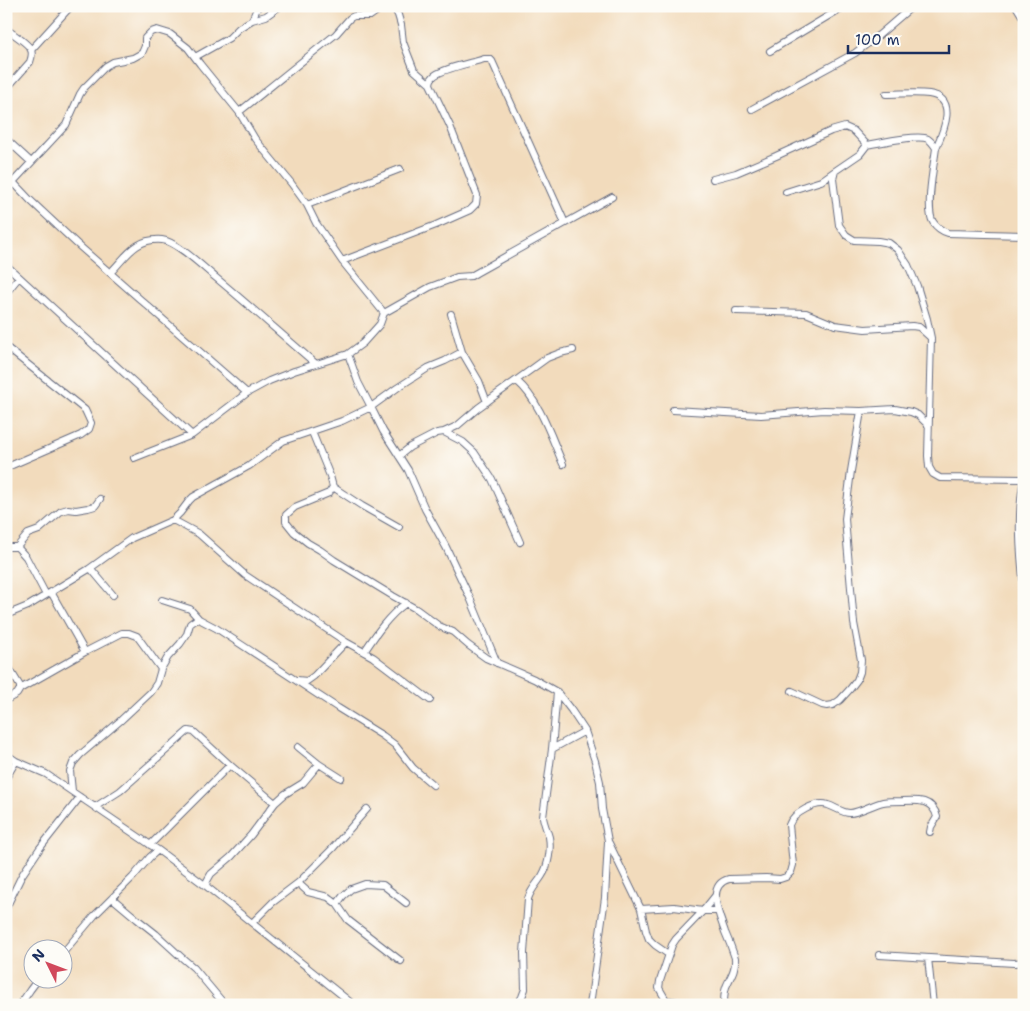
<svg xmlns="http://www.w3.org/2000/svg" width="1030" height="1011" font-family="'Shantell Sans',sans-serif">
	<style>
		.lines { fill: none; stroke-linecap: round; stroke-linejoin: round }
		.street-casing { stroke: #666b7f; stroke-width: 8 }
		.street { stroke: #fff; stroke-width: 6 }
	</style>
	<rect width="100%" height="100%" fill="#fdfcf7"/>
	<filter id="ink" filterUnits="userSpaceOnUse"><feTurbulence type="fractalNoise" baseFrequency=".02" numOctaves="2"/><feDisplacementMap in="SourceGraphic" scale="10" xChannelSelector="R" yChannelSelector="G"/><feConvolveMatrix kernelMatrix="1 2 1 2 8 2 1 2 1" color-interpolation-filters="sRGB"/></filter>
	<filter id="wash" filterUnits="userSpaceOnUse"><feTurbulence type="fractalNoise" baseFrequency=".0096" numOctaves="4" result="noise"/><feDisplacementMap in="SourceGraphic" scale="20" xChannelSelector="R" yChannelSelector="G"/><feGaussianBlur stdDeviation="1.12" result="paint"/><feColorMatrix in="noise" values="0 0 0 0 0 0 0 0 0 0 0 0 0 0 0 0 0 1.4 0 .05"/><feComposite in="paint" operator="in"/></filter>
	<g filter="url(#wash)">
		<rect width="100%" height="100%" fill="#f2dbbc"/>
	</g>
	<g filter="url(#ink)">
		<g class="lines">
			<defs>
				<path id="street" d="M393,6L398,15L401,25L403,42L414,70L430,84
					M1016,6L1024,19
					M252,20L258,6
					M6,29C12,33 29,44 31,50C33,54 31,59 30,62L6,89
					M31,50L71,6
					M770,51L845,6
					M195,57L229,38L239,28L252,20L266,16L280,6
					M886,94C900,94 915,92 929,94C959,98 943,132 936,148
					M752,109L855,53L879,35L908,10L914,6
					M239,112L336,34L350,18L354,16H370L384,6
					M6,139L31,162
					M867,145C879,143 918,134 928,139C931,141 934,145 936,148C934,164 925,209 933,222C937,228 942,231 948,233L1024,235
					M713,179L736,173L776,156L831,131L845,127L854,131L867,145L860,154L835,171L833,179L839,225L846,235L854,240L878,241L889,243L898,250L908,265L917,286L927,319L931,338L928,456L929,467L933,474L940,478L1024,479
					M13,182L30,200L77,244L247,393
					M6,192L13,182L66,125L80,94L84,88L106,66L113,62L133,58L142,53L145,46V38L151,32L157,30L170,34L188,48L200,64L239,112L255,139L291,183L307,205L316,223L342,261L384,313
					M786,192L821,181L835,171
					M307,205L400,169
					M342,261L436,225L470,210L476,204L477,195L450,126L430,84C431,80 430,80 433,77C440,69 472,63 484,59H490L492,61L565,223
					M6,265L192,435
					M110,273C127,256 135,238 162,240C176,241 203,267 215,277C249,305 282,335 316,364
					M6,293L19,277
					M736,311L806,313L835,325L865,329L912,326L919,327L930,337
					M451,314L462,352L479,381L487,402
					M6,347L85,410L91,423L89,429L81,435L12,465L6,468
					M462,352L445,361L428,368L397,388L371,407L383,431L408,470L425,509L446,547L471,600L497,663
					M517,381C540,401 551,437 563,464
					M673,410L761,415L824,410L861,411L895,409L911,412L918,415L928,425
					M312,432L330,476L333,487L329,493L295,507L286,515V522L294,532L308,543L320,550L334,560L393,596L416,609L439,626L453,632L468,645L486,658L534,679L557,692L571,710L585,731L595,761L600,782L602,809L608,841L605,898L590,1005
					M444,432L457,426L478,408L547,358L560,353L573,350
					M399,456L410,447L437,433L444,432L463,442L474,452L492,479L520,542
					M134,458L192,435L247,393L269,381L294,371L348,354L363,343L380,324L384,313L430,287L457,277L471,276L476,273L612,197
					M1024,479C1017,514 1020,551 1024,587
					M333,487L362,506L399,527
					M173,520L199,534L245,575L346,642
					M17,547L28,534L39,530L61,511L68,509L76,510L88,508L95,506L100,499
					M6,548L8,547H17L26,557L46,595
					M89,569L132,538L173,520L180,513L189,501L193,497L249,466L283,441L342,421L371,407L358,382L348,354
					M51,592L85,652
					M162,600L190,609L199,619
					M6,615L28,606L89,569L92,570L113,595
					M364,652C376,634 388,616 406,603
					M6,663L20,686V689
					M297,680L307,681L314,676L346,642L373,657L430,700
					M792,691L822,705L827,706L833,705L840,700L850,689L857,680L860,672L861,660L854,623L845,519L851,471L861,411
					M6,700L17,694L20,689L85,652L122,633H129L137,636L161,669
					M298,747L319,764L341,778
					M552,749L585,731
					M6,754L16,761L46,774L158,850L206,886L354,1005
					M6,778L16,761
					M72,791L70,771L73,763L80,755L120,721L151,692L157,683L161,669L168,657L180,644L187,634L190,624L194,621L199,619L216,628L338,708L383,736L395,745L413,768L433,785
					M95,807L120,791L188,731L194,732L230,765L275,803
					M609,843L641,909L646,931L649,939L655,945L668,954
					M150,845L230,765
					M298,883L308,892L328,897L337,904L348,920L401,961
					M206,886L207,881L211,874L231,857L251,835L275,803L285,794L303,783L319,764
					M112,898L137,919L156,934L180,956L194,968L225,1005
					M337,904L343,896L351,889L365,884L383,885L406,903
					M6,908L22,875L40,848L80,797
					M641,909L674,907L703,911H717
					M252,923L273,902L298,883L332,849L367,809
					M62,954L94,916L133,877L150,857L158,850
					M879,955L1014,963L1024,962
					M928,958L933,1005
					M666,1000L693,1005
					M20,1005L30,990L39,978
					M340,1005L345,998
					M517,1005L522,997L525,989L524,953L528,899C531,889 537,884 542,876C549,865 551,848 549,837C547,830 544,824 543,817L552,749L557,692
					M666,1005V1000L659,988L660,981L672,945L676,939L703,911L715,896
					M724,1005C724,999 724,993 726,987C730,977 736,970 735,958C732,949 729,941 725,932C720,917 705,885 729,879L766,878L780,879L786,877L791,872L793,865L789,825C793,813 816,801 828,805C835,807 842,813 850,813C858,813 874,804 883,802C889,801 896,801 903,801C917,800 933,799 937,817L931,827L930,832"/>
			</defs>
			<use href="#street" class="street-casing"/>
			<use href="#street" class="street"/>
		</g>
	</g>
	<rect width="1030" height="1011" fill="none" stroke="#fdfcf7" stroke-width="25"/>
	<g transform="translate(48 964) rotate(312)"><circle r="24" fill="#fdfcf7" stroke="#a3aaba"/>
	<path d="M0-4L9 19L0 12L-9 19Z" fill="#d1495b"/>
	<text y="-8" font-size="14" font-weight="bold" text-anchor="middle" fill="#1b2f5e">N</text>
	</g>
	<path d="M848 45v8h101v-8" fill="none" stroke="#1b2f5e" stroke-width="2.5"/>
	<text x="855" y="45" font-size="15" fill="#1b2f5e" stroke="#fdfcf7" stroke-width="4" paint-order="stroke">100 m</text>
</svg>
